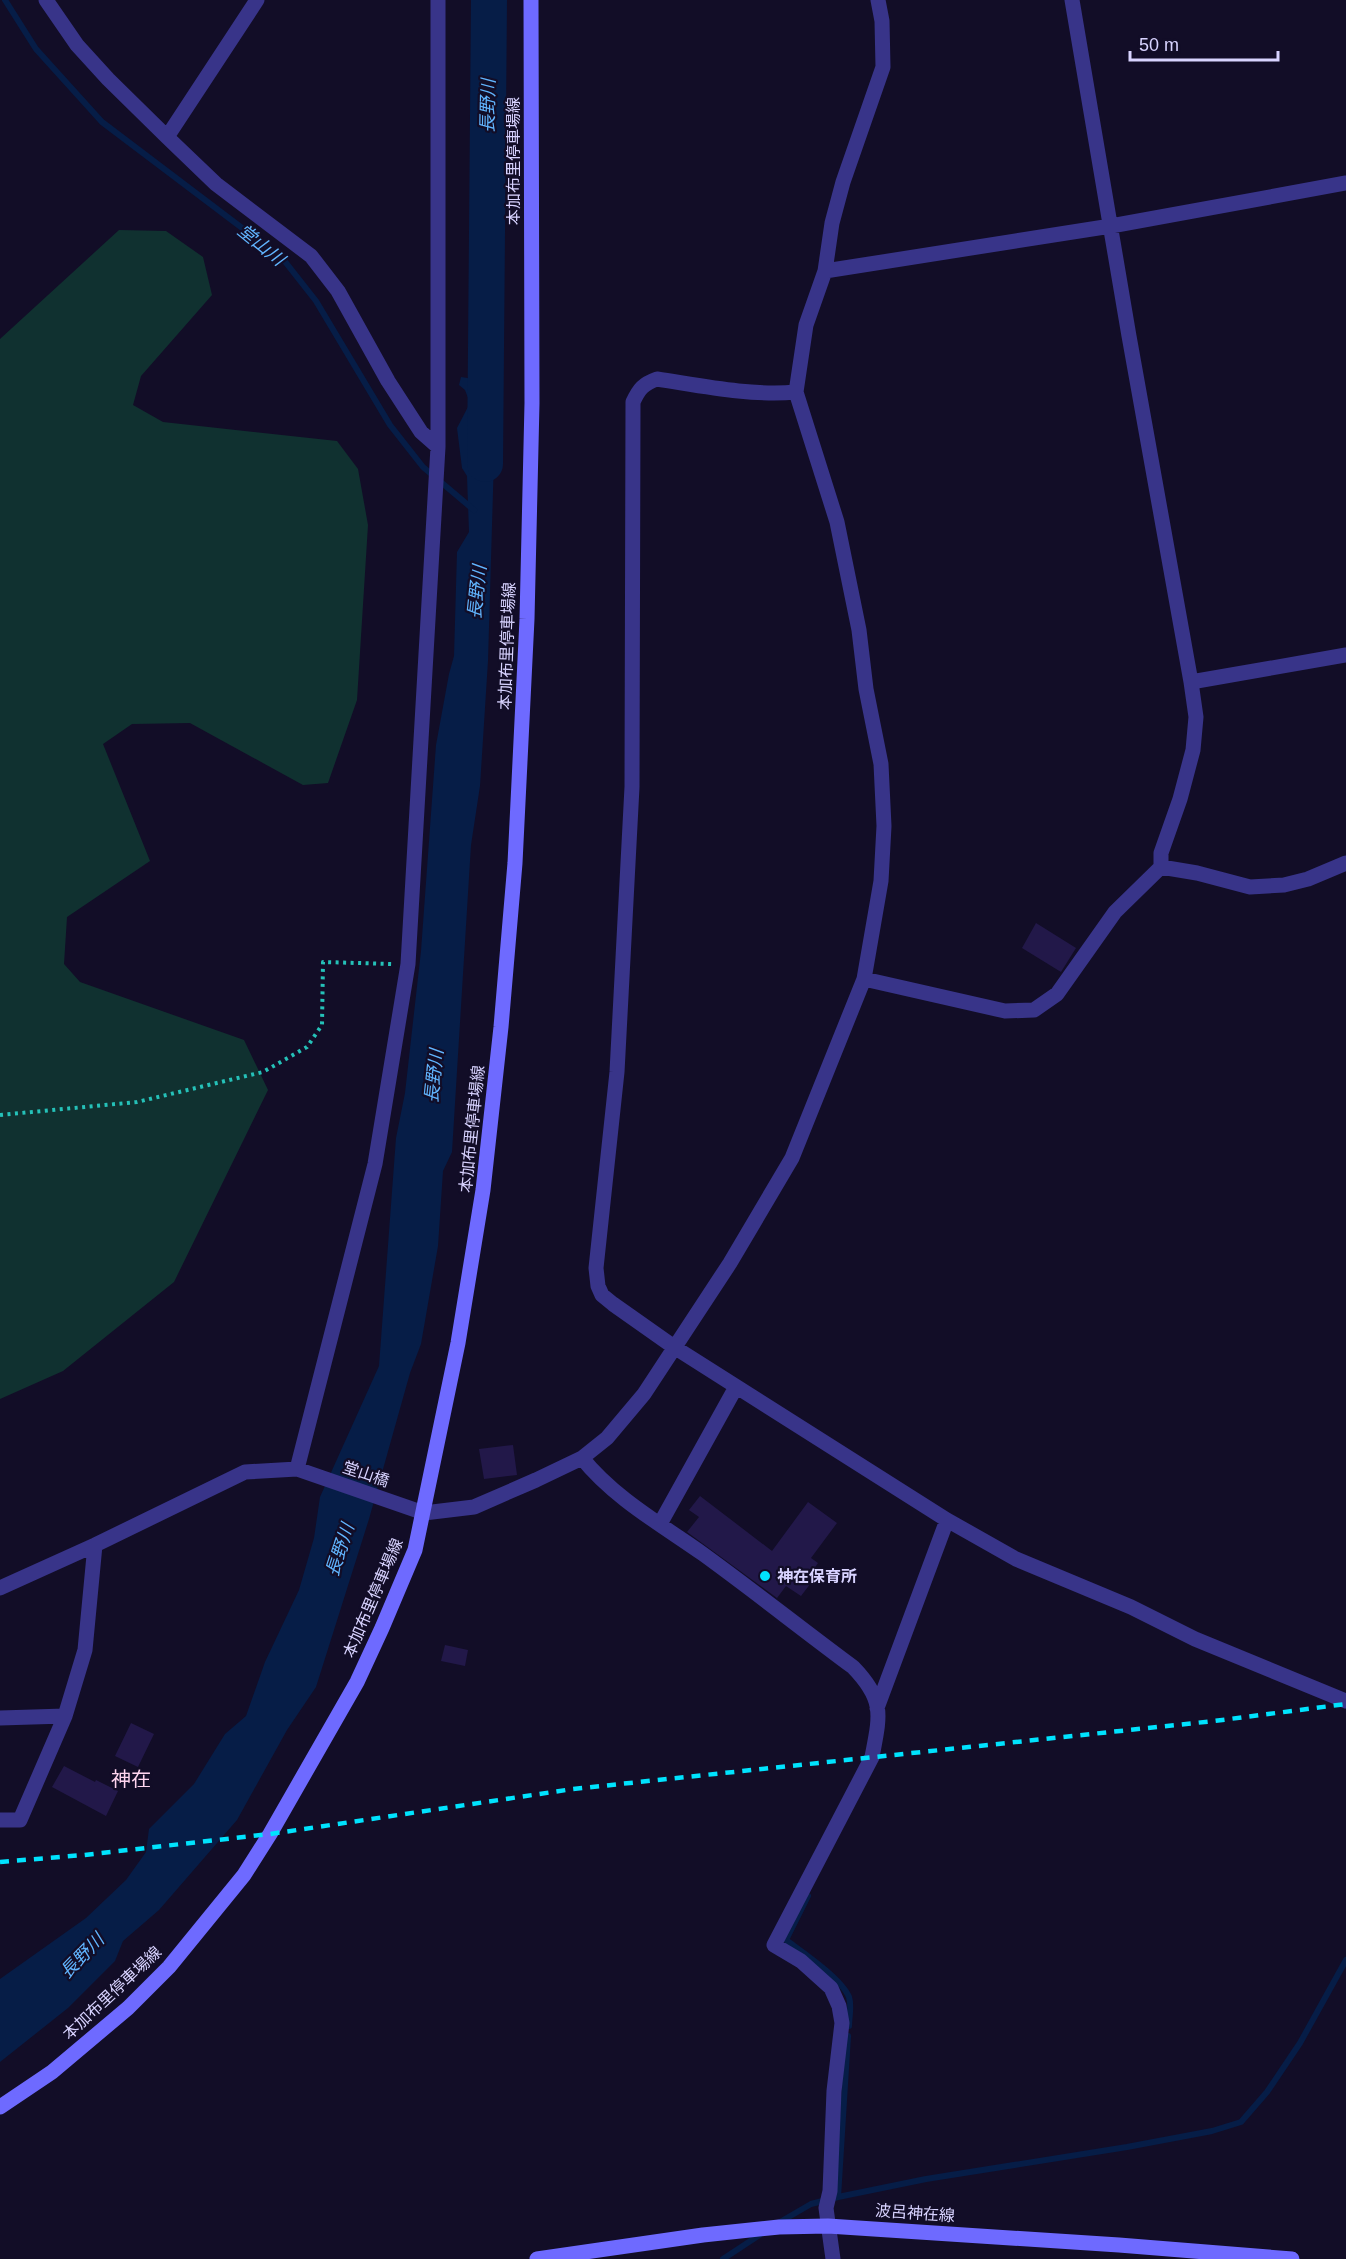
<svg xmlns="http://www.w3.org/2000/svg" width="1346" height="2259" font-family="Helvetica,'Noto Sans JP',sans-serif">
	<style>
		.green { fill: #103130 }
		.water { fill: #061d47 }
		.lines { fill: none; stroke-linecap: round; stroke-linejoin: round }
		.stream { stroke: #061d47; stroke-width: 6 }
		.river { stroke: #061d47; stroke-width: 36 }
		.building { fill: #221849 }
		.path { stroke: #25c1b8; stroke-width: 4; stroke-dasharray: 3 4.5; stroke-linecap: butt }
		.minor { stroke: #383489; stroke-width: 15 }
		.secondary { stroke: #6e6aff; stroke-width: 15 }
		.rail { stroke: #00e3fe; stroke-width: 4.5; stroke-dasharray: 9 8; stroke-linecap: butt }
		.poi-dot { fill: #00e3fe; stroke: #120d27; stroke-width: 2 }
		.labels { text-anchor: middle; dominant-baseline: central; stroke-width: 4.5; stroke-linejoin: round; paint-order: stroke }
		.street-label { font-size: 16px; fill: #d8d3ff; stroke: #120d27 }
		.poi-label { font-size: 16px; font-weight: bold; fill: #d8d3ff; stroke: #120d27; text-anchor: start }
		.water-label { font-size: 18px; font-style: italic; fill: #61b5ff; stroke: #120d27 }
		.quarter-label { font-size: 20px; fill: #ffd5ef; stroke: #120d27 }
	</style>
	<rect width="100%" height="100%" fill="#120d27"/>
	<path class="green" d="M119,230L166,231L203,257L212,295L141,376L133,405L163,422L337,441L358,469L368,525L357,700L328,783L303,785L190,723L132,724L103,744L150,861L67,917L64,964L80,982L244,1040L268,1090L174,1282L63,1371L0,1399V339Z"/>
	<path class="water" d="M461,377L481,380L479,407L495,424L488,661L480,786L471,845L452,1152L443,1171L438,1246L421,1344L410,1373L369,1519L316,1687L287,1730L237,1820L159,1910L123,1941L115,1961L68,2008L0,2062V1979L86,1918L126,1880L146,1852L149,1829L194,1784L225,1734L246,1716L265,1662L299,1590L314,1538L320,1497L379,1366L396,1138L405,1093L421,951L436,745L449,674L454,656L457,552L469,532L467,476L462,468L457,428L470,403L465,390L459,385Z"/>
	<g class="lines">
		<path class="stream" d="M5,0L36,49L102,122L283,259L316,301L390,425L423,467L474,510
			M808,1896L786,1940C802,1952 841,1978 849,1997C852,2006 849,2017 849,2026
			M838,2197L848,2036
			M780,2222L811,2204L838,2197L926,2179L1127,2147L1212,2131L1241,2122L1267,2092L1300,2043L1346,1960
			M723,2259L761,2234"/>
		<path class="river" d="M485,464L489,0"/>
	</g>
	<path class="building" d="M1036,923L1076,948L1061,972L1022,948Z
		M513,1445L517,1475L484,1479L479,1449Z
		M700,1496L772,1551L808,1502L837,1523L811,1558L818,1563L809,1576L814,1579L801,1596L786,1586L777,1598L687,1532L699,1517L689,1510Z
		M445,1645L468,1650L465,1666L441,1661Z
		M131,1723L154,1734L138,1767L115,1756Z
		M64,1766L95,1782L96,1780L118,1791L106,1816L52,1787Z"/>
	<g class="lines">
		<path class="path" d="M0,1115L137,1102L263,1072L307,1047L322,1025L323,962L392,964"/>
		<path class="minor" d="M46,0L77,45L108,79L167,137L216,184L311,256L338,291L388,381L421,432L438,447
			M167,137L257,0
			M825,271L1111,226L1346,183
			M796,392C750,396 703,386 657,379C643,384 639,389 633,402L632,787L617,1072L596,1268L598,1286L602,1295L613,1304L674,1347L947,1520L1016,1559L1131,1607L1195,1639L1346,1701
			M1191,682L1346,655
			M1161,867L1197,873L1250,887L1284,885L1308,879L1346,863
			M864,979L1005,1011L1034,1010L1057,994L1115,912L1161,867V853L1180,799L1193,750L1196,717L1191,682L1129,336L1072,0
			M582,1458C614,1498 662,1525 703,1554C754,1591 803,1630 853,1667C885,1700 880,1715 872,1757L774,1945L801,1961L831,1988L839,2006L842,2023L834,2091L830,2191L826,2208L833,2259
			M297,1469L375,1164L408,964L438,447V0
			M660,1524L736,1387
			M0,1588L95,1545L245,1472L297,1469L424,1513L474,1507L536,1480L582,1458L607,1438L644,1394L730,1263L792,1158L864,979L881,881L884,826L881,764L866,689L859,630L837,522L796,392L806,325L825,271L832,223L843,182L883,67L882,21L878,0
			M877,1708L947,1520
			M0,1718L65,1716
			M0,1820H20L65,1716L85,1650L95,1545"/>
		<path class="secondary" d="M0,2107L52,2072L128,2008L169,1967L244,1875L270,1834L357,1682L382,1628L415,1550L458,1343L483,1190L501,1027L515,863L527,619L532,403L531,0
			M537,2259L703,2235L779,2227L828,2226L1119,2245L1292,2259"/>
		<path class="rail" d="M0,1862L84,1855L270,1834L573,1789L1214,1721L1346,1704"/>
	</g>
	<circle class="poi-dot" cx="765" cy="1576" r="6"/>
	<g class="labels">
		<g class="street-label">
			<text transform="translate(513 161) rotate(-90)">本加布里停車場線</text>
			<text transform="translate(507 646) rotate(-88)">本加布里停車場線</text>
			<text transform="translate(472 1129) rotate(-84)">本加布里停車場線</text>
			<text transform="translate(366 1474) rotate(19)">堂山橋</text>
			<text transform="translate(373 1598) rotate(-67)">本加布里停車場線</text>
			<text transform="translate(112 1993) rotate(-43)">本加布里停車場線</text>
			<text transform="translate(915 2213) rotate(4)">波呂神在線</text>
		</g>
		<g class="poi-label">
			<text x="777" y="1576">神在保育所</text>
		</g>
		<g class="water-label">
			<text transform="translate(488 106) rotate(-89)">長野川</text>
			<text transform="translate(261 245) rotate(39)">堂山川</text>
			<text transform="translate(477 592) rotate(-84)">長野川</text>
			<text transform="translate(434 1076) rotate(-84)">長野川</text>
			<text transform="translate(340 1550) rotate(-72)">長野川</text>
			<text transform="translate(82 1956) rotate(-46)">長野川</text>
		</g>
		<g class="quarter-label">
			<text x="131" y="1779">神在</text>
		</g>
	</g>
	<path d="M1130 51v9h148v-9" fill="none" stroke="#d8d3ff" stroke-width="3"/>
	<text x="1139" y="51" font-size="18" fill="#d8d3ff" stroke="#120d27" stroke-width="4.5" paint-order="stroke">50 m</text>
</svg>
